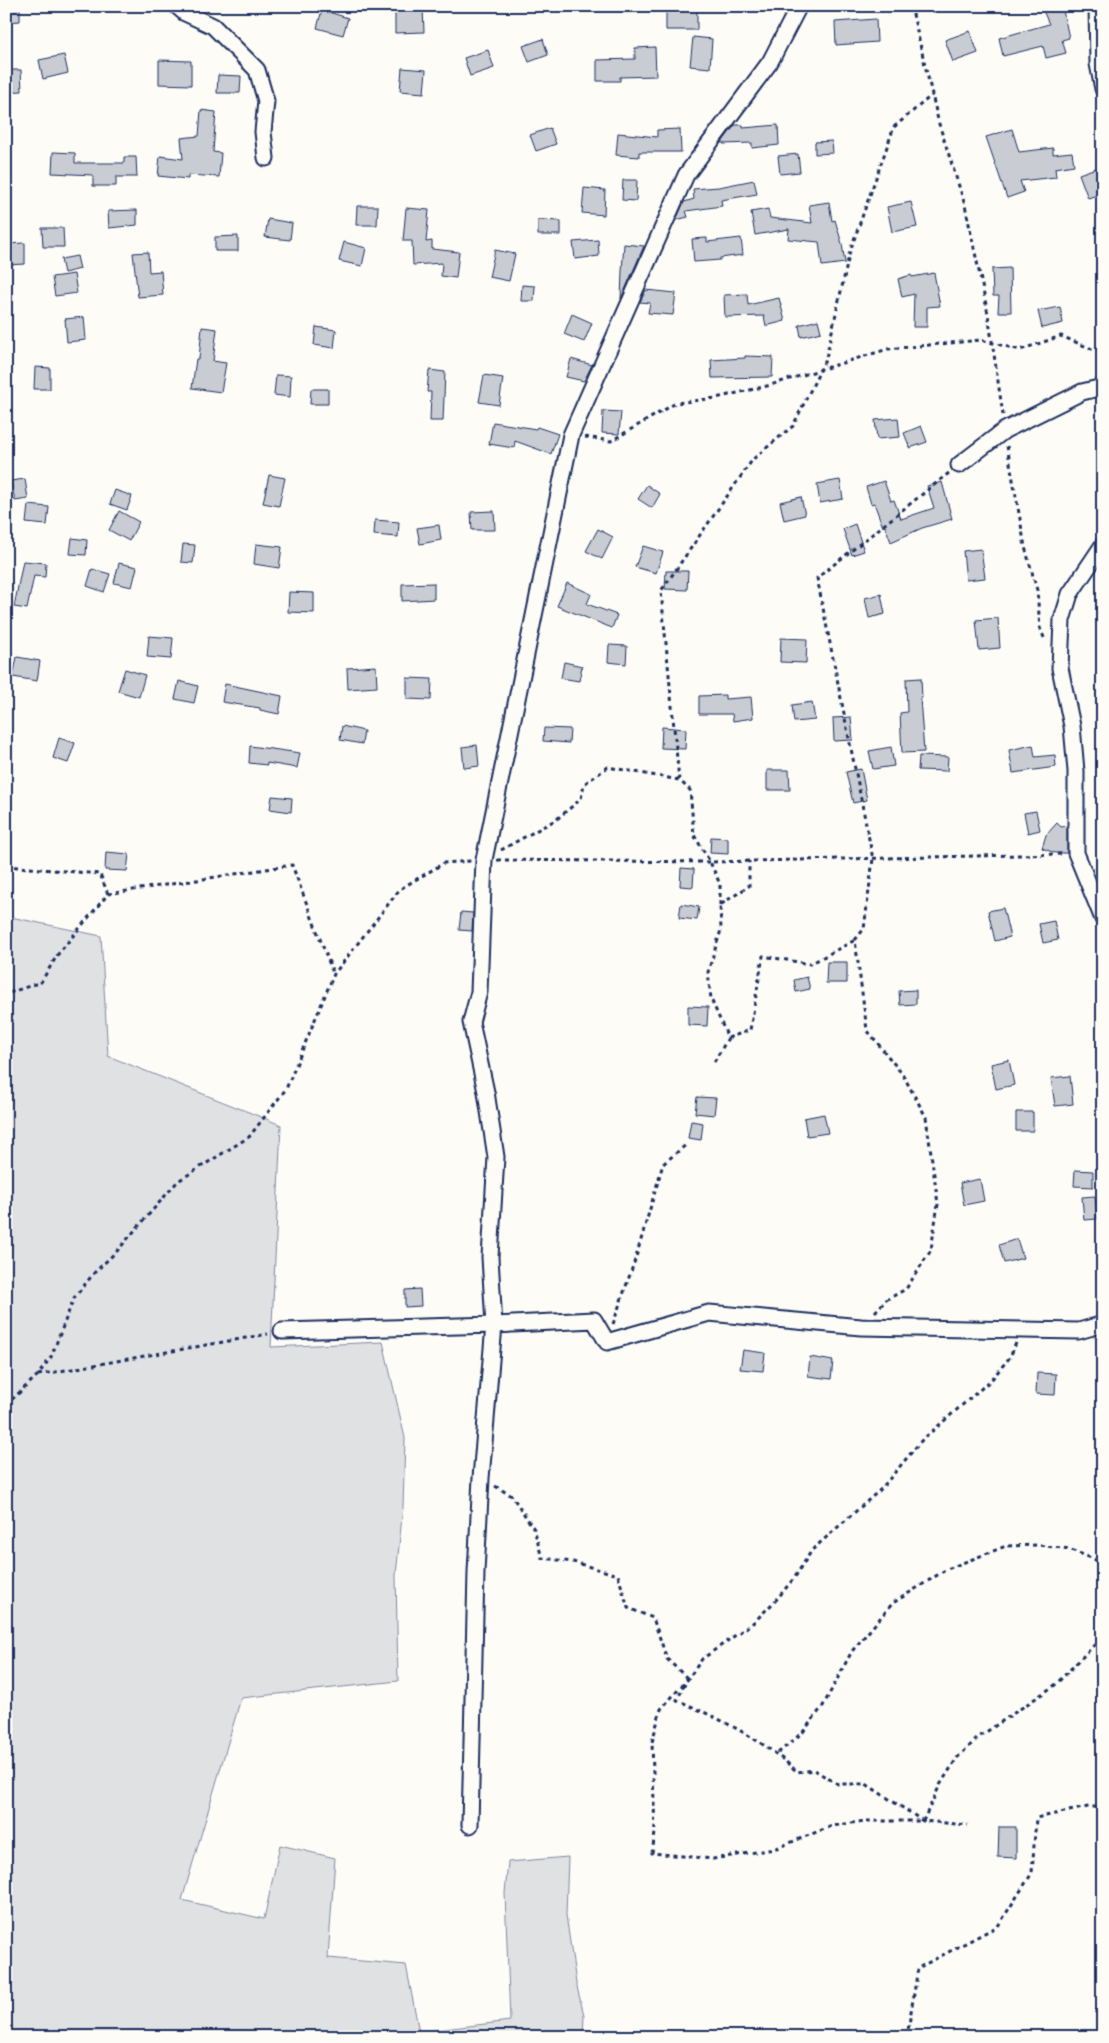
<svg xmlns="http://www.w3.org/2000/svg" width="1109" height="2043" font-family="Itim,sans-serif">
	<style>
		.green { fill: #e0e1e3; stroke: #7e88a0 }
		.building { fill: #c9ccd3; stroke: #1b2f5e }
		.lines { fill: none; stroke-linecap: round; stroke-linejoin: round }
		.street-casing { stroke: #1b2f5e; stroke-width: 19 }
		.path { stroke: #1b2f5e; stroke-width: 3; stroke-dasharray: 4 4; stroke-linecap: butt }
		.street { stroke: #fdfcf7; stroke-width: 15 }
	</style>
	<rect width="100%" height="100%" fill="#fdfcf7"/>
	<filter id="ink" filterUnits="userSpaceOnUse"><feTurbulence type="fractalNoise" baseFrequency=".02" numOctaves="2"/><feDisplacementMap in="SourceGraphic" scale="10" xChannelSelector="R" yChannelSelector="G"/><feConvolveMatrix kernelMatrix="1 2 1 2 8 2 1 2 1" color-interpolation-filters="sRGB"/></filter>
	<g filter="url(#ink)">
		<path class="green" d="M6,916L101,936L108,1056L281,1125L271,1347L383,1342L405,1438L403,1507L396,1575L398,1681L241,1698L182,1900L264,1919L280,1845L335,1858L328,1958L406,1965L419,2032L510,2021L505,1893L508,1862L568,1857L566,1915L576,1983L584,2015L583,2037H6Z"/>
		<path class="building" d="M6,6H20V21L6,22Z
			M666,6H697V30H666Z
			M1041,6H1062L1069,38L1062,40L1066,53L1046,58L1043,46L1003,56L999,38L1049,24Z
			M423,8L424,32L395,33V9Z
			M322,10L348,18L343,35L317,28Z
			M876,19L877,42L836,45L835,22Z
			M970,31L978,53L953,62L945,40Z
			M693,37L712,39L710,68L690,66Z
			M543,39L548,55L529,62L523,46Z
			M655,47L656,76L620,77V81H597V60L635,59V48Z
			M488,50L494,68L470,76L464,58Z
			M64,55L68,73L43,79L39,60Z
			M159,60L191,61V85L159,84Z
			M402,68L426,70L424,93L400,91Z
			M6,70H21L22,91L6,92Z
			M218,75L241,76L240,93H217Z
			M201,110L216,112L213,152L221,153L219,177L188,175V179L158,176L160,156L183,159L181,138L199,136Z
			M735,125H743V128L778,125L779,145L752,148V143L723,144V141Z
			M550,128L556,144L536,151L530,135Z
			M680,129L681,152H639V157L616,155L618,133L657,137V130Z
			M1012,129L1019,152L1053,148V154L1072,152L1074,165L1055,168L1056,177L1020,181L1024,192L1007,198L986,137Z
			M832,141L833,153L815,154V142Z
			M53,152L75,153V163H124V157H136L137,177H116V186H93V175L52,173Z
			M798,154L800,172L780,174L778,156Z
			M1096,168L1103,193L1088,198L1079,174Z
			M623,180H637L636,201L622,200Z
			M754,180L757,194L721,200L722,206L686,211L688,217L676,220L684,202L694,199L693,189L719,187Z
			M584,188L605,190L604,215L582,213Z
			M829,202L832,221L835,220L842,244L845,263L822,266L819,242L788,239L789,229L755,235L751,212L768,209L770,218L812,223L809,205Z
			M911,202L917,227L892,232L887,207Z
			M357,206H378L377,225H356Z
			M406,208L429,210L426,242L432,241V249L459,252L456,278L441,276L442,263L413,265L412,241H403Z
			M137,210V225L109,228L108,211Z
			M268,219L292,223L290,240L265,237Z
			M538,220L561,221V235H538Z
			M42,228H63L64,247H43Z
			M238,236V251H215V237Z
			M707,238V242L741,238L743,255L720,258V260L694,262L692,239Z
			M598,240L599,256L575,259L573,242Z
			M344,242L366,248L362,266L339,261Z
			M25,243V264L6,265V244Z
			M624,244L644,246L621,299L622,271Z
			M495,250L515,254L509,281L489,277Z
			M148,252L149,272L161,271L163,295L138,297L133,253Z
			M77,256L80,269L64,273L61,259Z
			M1010,268L1011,312H998L999,296H993L992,269Z
			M934,273L940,306L927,307V327H913L914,294L902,297L898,279L911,275L912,277Z
			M74,274L77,293L55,296L52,277Z
			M522,285L535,286L534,301H521Z
			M646,290L676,293L673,315L648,313L650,303L640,302Z
			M747,294L748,305L779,298L785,321L766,326L764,316L725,317L724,295Z
			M1060,307L1063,323L1042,328L1038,311Z
			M572,314L592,323L584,342L564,334Z
			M84,317L86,340L67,342L65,319Z
			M818,320L821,332L801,337L799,325Z
			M202,327L217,329L213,361L226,363L221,392L192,388L196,359H199Z
			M316,327L336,330L334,348L314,345Z
			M745,356L773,357L772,377L712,378L711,360L745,358Z
			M571,359L592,365L584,381L566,377Z
			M35,367L50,368V389H34Z
			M429,370L445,372L443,421H430L431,392H427Z
			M276,375L291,376L290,397L274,395Z
			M484,375L503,378L499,405L479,402Z
			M311,389H328V404H310Z
			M603,411L621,412L619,434L602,433Z
			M898,418L900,437L877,439L875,420Z
			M493,422L536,429L537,427L558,434L551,454L515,441L514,448L489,444Z
			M921,426L927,442L910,448L904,433Z
			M269,475L285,478L279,506L263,503Z
			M25,479L28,499L15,501L11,481Z
			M840,480L843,499L820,503L817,484Z
			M884,481L891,501L894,500L901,519L934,508L927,486L942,482L952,519L922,528L891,542L885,526L883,527L874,503L871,504L866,487Z
			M647,485L660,494L652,508L638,499Z
			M115,490L132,496L127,510L110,504Z
			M801,497L805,515L784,520L780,502Z
			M28,505L49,507L47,525L26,523Z
			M119,511L139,522L129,541L109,530Z
			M494,511L495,530H472L471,512Z
			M375,520L399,522L398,537L374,535Z
			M855,524L864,551L852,555L843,529Z
			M439,525L441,540L420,544L417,528Z
			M598,529L613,537L602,559L586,551Z
			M72,538L87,540L86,555L70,554Z
			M183,544L195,545L193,563L181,562Z
			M256,544L282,547L279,568L254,564Z
			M643,546L663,552L656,573L635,567Z
			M981,549L985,578L966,580L963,551Z
			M23,561L46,563L45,577L34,576L27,609L14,607Z
			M119,563L137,567L132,587L114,583Z
			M92,569L110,574L104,592L87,586Z
			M666,571H688L687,590L665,589Z
			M434,583V599L402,601V584Z
			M567,583L591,594L587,604L617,615L612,628L557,606Z
			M289,592L314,593V613L288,612Z
			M881,594L885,614L869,618L865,598Z
			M998,618L1000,648L979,650L976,620Z
			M149,636L173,638L171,659L147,657Z
			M781,638L807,639L806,663L780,662Z
			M609,645L627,646L626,664L608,662Z
			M17,657L40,661L37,681L13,677Z
			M564,662L582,666L579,681L561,678Z
			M376,666L377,687L348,689L347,668Z
			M125,669L145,675L139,697L118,691Z
			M407,678L432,679L431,700L407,699Z
			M921,678L922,698H920L924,752L902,753L900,713L907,712L906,679Z
			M179,681L198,686L194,703L175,699Z
			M225,684L282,696L279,714L260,710V708L222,702Z
			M725,695V699L751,697L753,718L733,721L732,714H699V696Z
			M812,702L815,720L794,722L792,705Z
			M851,717L853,740L834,741L833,718Z
			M342,726L364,731L362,744L340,740Z
			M662,727L686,729L685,749L661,748Z
			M544,728L570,729L569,743L543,741Z
			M59,738L75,743L68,763L53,758Z
			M477,745L479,766L464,768L462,747Z
			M1033,745L1035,757L1055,755L1056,767L1013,773L1009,750Z
			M250,746L300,753L297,768L267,763V765L249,763Z
			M891,747L894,766L873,769L869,751Z
			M919,756L948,757L947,771L918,770Z
			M861,769L867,800L853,803L846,772Z
			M767,770H789L790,790H767Z
			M272,796L292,798L291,812L270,809Z
			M1036,811L1040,830L1028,833L1024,813Z
			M1057,823L1061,827L1067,826V853H1055L1042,848L1046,835Z
			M711,837L728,838V854L710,853Z
			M106,852L129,854L127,871L105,870Z
			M681,868L694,869L693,887L680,886Z
			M681,904L699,907L697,920L679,918Z
			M1003,908L1010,937L995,941L988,911Z
			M461,912L473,913L472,931L459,930Z
			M1054,921L1058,940L1043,943L1039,924Z
			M827,962H847V983H826Z
			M807,977L810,989L796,992L794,980Z
			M916,990V1004L900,1005L899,991Z
			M688,1006L708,1007L707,1026L688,1025Z
			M1009,1060L1014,1085L996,1089L991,1064Z
			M1070,1076L1073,1104L1055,1106L1051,1078Z
			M697,1097L716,1098L714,1115L695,1113Z
			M1016,1112H1033V1131H1016Z
			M824,1114L828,1133L807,1136L804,1118Z
			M691,1121L703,1123L701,1140L688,1138Z
			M1075,1170L1093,1171V1187L1074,1186Z
			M980,1179L984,1201L964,1205L960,1183Z
			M1095,1196L1097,1219L1084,1220L1082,1197Z
			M1017,1239L1023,1258L1004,1263L999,1245Z
			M420,1289L421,1306L405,1307V1290Z
			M743,1350L765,1353L763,1371L740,1369Z
			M810,1357L833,1361L831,1379L808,1376Z
			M1037,1373L1056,1374L1055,1395L1036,1394Z
			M999,1827H1016V1858L998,1857Z"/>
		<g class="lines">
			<defs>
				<path id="street" d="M177,6L185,13L213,26L257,70L266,101L263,132L266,158
					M1097,6L1098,64L1103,89
					M959,465L1005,430L1082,392L1103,387
					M1103,545L1070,594L1062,620L1060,668L1072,726L1076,771V853L1103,919
					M282,1331L494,1325L594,1320L607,1342L709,1313L861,1327L1079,1331L1103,1324
					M470,1825L476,1572L481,1478L494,1325L490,1257L496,1157L486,1092L471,1022L479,992L484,860L571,435L686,175L770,62L799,6"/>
			</defs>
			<use href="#street" class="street-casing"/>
			<path class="path" d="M911,6L939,124L965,205L988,314L1003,415
				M585,437L611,441L676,403L716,398L767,386L888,349L981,340L1020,350L1061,336L1092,349H1103
				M1007,446L1025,547L1037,590L1040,628L1045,640
				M501,850L557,819L581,799L584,784L608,767L679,780
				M497,860L710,862L1063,854
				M6,866L100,874L108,894L58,954L41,982L6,994
				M108,894L292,865L333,973
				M720,905V884L710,862L694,835L690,790L679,780L661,591L753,459L793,426L826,358L850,251L894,127L932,95
				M728,1038L750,1030L763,956L810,964L855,940
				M714,1062L728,1038L711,999L708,972L721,930L720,905L749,886V861
				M875,1312L886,1300L906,1289L931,1250L938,1204L926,1117L903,1075L867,1030L855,940L864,929L873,859L817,578L949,473
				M613,1324L636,1257L663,1164L687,1144
				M1016,1343L1010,1357L991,1380L921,1441L881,1489L812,1550L795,1577L776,1600L754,1622L702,1659L688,1679L661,1709L652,1742L655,1833L652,1853L713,1859L774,1849L832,1826L865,1821H923L940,1785L957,1758L979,1737L1055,1685L1103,1636
				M38,1375L268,1334
				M6,1405L38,1375L51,1357L74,1298L94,1273L117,1251L178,1181L249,1137L286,1089L334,974L400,889L444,863L471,861
				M495,1486L512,1496L534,1529L542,1558L573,1562L618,1575L628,1608L653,1618L667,1659L688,1679
				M685,1684L677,1700C720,1719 763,1739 797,1772L814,1770L838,1784H866L923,1821L968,1825
				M778,1753L803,1732L823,1706L852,1651L893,1603L947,1569L1006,1546L1037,1545L1069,1549L1103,1563
				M907,2037L918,1968L998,1926L1032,1873L1036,1818L1088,1807H1103"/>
			<use href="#street" class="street"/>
		</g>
	</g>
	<rect width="1109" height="2043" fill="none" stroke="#fdfcf7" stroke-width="25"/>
	<rect x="12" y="12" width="1084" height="2018" fill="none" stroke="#1b2f5e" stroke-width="2" filter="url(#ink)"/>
</svg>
